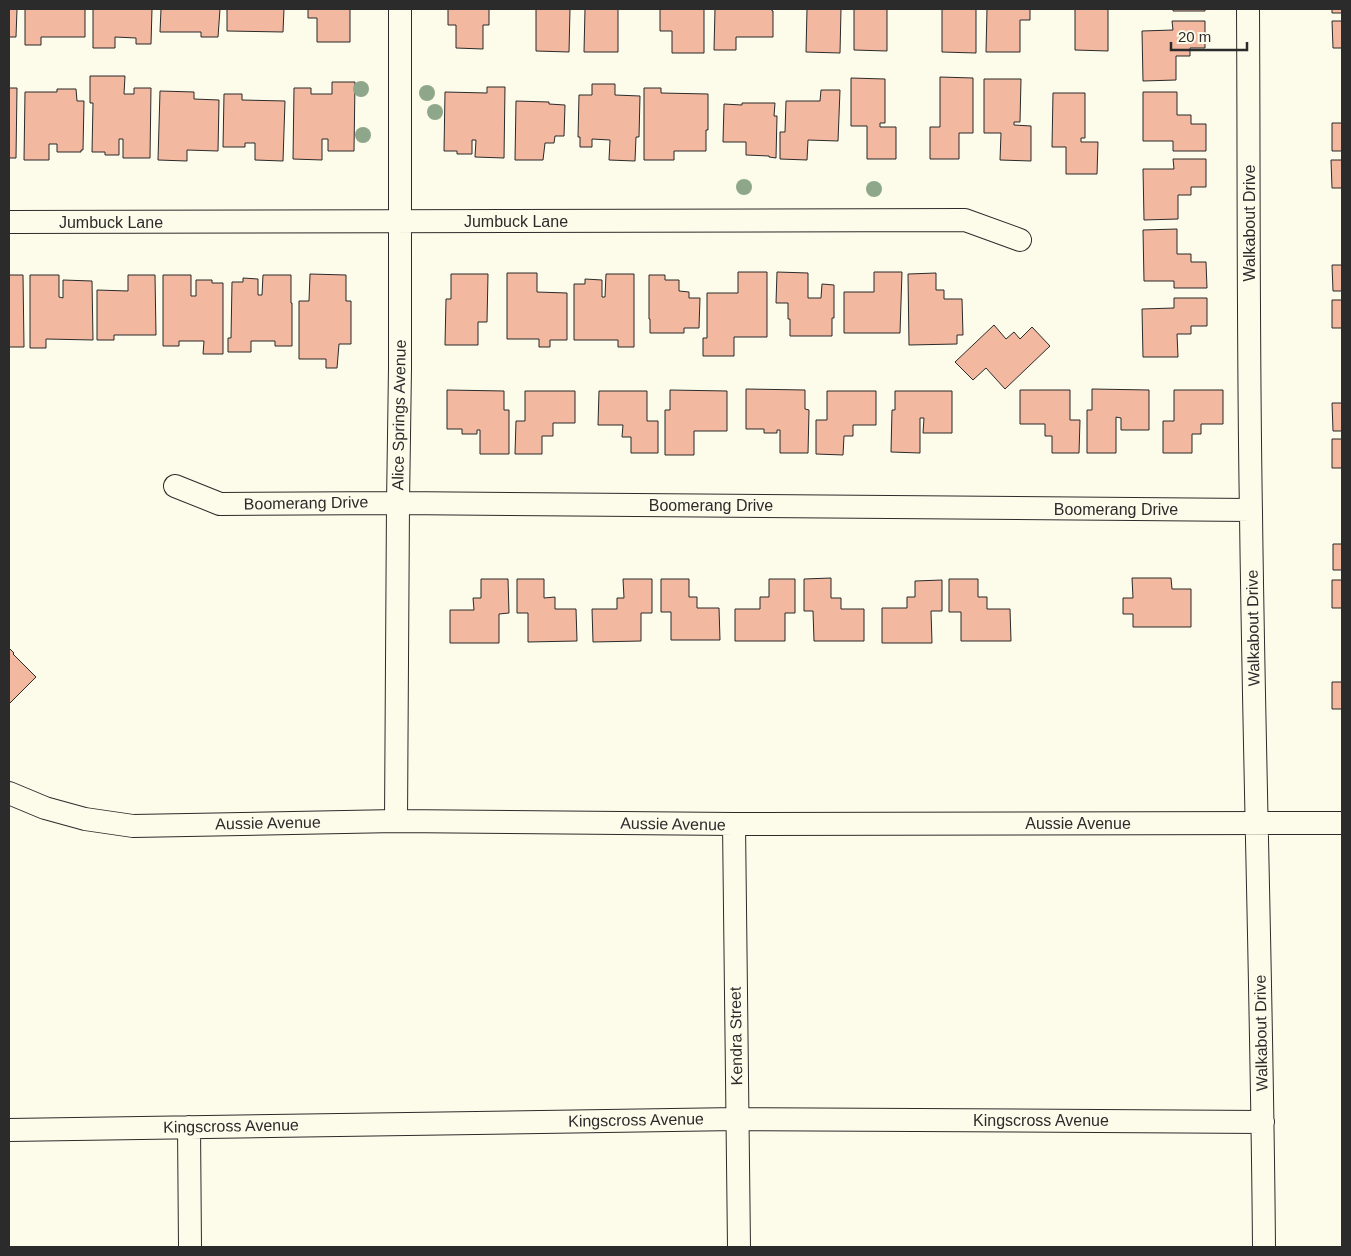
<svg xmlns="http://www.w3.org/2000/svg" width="1351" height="1256" font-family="Helvetica,sans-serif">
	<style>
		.building { fill: #f2b8a0; stroke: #2b2b2b }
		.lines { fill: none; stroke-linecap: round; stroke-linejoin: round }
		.street-casing { stroke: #2b2b2b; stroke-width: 24 }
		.street { stroke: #fdfbea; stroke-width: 22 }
		.tree { fill: #8ea78a }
		.labels { text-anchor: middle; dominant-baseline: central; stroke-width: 4; stroke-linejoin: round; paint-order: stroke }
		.street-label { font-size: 16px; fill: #2b2b2b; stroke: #fdfbea }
	</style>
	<rect width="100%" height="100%" fill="#fdfbea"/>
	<path class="building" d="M9,9H17L16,37H9Z
		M25,9H85V37H41V45H25Z
		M93,9H152L151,44H136V38L115,37V48H93Z
		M161,9H220L218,37H201V32H160Z
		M227,9H284L283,32L227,31Z
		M308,9H350V42H317V18H308Z
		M448,9H489V25H483V49L456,48V25H448Z
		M536,9H570L569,52L536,51Z
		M585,9H618V52H584Z
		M660,9H704V53H672V31H660Z
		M715,9H772V11H773V37H736V50H714Z
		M807,9H841L840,53L806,52Z
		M854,9H887V51L854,50Z
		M942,9H976V53L942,52Z
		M987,9H1030V20H1020V52H986Z
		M1075,9H1108V51L1075,50Z
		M1173,9H1205V11H1173Z
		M1332,9H1342V13H1332Z
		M1172,21H1205V48H1190V56H1176V80L1143,81L1142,31L1173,30Z
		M1332,21H1342V48H1333Z
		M90,76H125L124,94H134V88H151L150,158H123V139H119V155H105V152H92L93,103H90Z
		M940,77L973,78V133H959V159H930V127H940Z
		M851,78L885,79V123H880V127H896V159H867V126H851Z
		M984,79H1021L1020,122H1014V125L1031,126V161L1000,160L1001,133H984Z
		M332,82H355L354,151H328V139H322V160L293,159L294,88H311V94H332Z
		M592,84H615V95L640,96L639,137H636L635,161L609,160L610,140L592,139V147H580V137H578L579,95H592Z
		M487,87H505L504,158L475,157L476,140H472V154H457V151H444L445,92L487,93Z
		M9,88H17L16,158H9Z
		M644,88H661V93L708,94V130H706V151H674V160H644Z
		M57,89H76L77,101H84L83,150H81V152H57V144H49V160H24L25,92H57Z
		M821,90H840L838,141L808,140L807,160L780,159V132H785L786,101H820Z
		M160,91L194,92V99L219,100L218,151L187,150V161L158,160Z
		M1143,92H1177V115H1191V124H1206V151H1173V141H1143Z
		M1053,93H1085V138H1081V142H1098L1097,174H1066V147H1052Z
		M224,94H242V100L285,101L283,161L255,160V143H245V147H223Z
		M516,101L549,102V104L565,105L564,136H555L554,143H545L543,160H515Z
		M742,103H775L774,116H777L776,158L769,157V156L746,155V142H723L724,104L742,105Z
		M1332,123H1342V151H1332Z
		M1173,159H1206V187H1191V195H1178V219L1144,220L1143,169H1174Z
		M1331,160H1342V188H1332Z
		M1177,229V254H1191V262H1206L1207,288H1174V281H1144L1143,230Z
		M1332,265H1342V291H1333Z
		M738,272H767V337H734V356H703V338H707V293H738Z
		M777,272L808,273V298H821L822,284L834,285V318H832V336H790V319H788V303H776Z
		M874,272H902L900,333H844V292H874Z
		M507,273H537V292L567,293V340H550V347H539V339H507Z
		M936,273V290H944V299H962L963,335H957V344L909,345L908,274Z
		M310,274L346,275V301H351V344H339L337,368H326V359H299V301H309Z
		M451,274H488L487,322H478V345H445L446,299H451Z
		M606,274H634V347H618V340H574V284H585V279L602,280V297H605Z
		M9,275H23L24,347H9Z
		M30,275H59V297L63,298V280L92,281L93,340L46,339V348H30Z
		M128,275H155L156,335H114V340H97V290L128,291Z
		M163,275H191V296H196V280H212V283H223V354H203L204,341H179V346H163Z
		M263,275H291V303H292V346H275V341H251V352H228V338H231L232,282H243V278L258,279V295H262Z
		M649,275H665V280H679V291L689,292V298H700L699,328H684V333H650V319H649Z
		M1174,298H1207V326H1191V334H1177L1178,357H1143L1142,309L1174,308Z
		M1332,300H1342V328H1332Z
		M994,325L1006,339L1014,332L1020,339L1032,327L1050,346L1005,389L986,368L973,380L955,362Z
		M746,389L805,390V409L809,410L808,453H780V430H777V433H764V429H746Z
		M1092,389L1149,390V430H1121V418L1116,417V453H1087V410H1092Z
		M447,390L504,391V410H509V454H480V430H477V434H462V429H447Z
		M670,390L727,391V431H694V455H665V410H670Z
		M1020,390H1070V420H1080L1079,453H1052V436H1045V424H1020Z
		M1174,390H1223V424H1201V434H1192V453H1163V421H1174Z
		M525,391H575V423H553V436H542V454H515L516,421H525Z
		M599,391H647V421H658V453H631V437H622L623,425H598Z
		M827,391H876V425H853V436H844L843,455L816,454V420H827Z
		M895,391H952V433H923L924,418H920V453L891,452L892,410H895Z
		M1332,403H1342V431H1333Z
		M1332,439H1342V468H1332Z
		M1333,544H1342V570H1333Z
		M831,578V598H841V609H864V641H814L813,611H804V579Z
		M1132,578H1171L1172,589H1191V627H1133V614H1123V598H1133Z
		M481,579H508L509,613L499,614V643H450V610H474L473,598H481Z
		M517,579H544V598L555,597V609H576L577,641L528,642V613H517Z
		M623,579H652V613H641V641L593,642L592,609H617V598H624Z
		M661,579H689V597H697V608H719L720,640H671V612H661Z
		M769,579H795V613H785V641H735V609H760V597H769Z
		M949,579H978V597H987V609H1010L1011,641H961V612H949Z
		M942,580V611H931L932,643H882V608H907V597H915V581Z
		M1332,580H1342V608H1332Z
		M9,648L14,653L13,654L36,677L9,704Z
		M1332,682H1342V709H1332Z"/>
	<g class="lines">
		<defs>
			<path id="street" d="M1248,9C1249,177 1248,345 1251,513C1254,758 1262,1002 1264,1247
				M9,222L965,220L1020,240
				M175,486L220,504L398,503L1251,510
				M9,793L45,808L85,819L133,826L396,821L734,824L1342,823
				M396,821L398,503L400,368V9
				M734,824L739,1247
				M189,1127L190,1247
				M9,1130L737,1119L1263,1122"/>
		</defs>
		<use href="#street" class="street-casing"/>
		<use href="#street" class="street"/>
	</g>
	<g class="tree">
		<circle cx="361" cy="89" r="8"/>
		<circle cx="427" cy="93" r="8"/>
		<circle cx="435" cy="112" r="8"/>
		<circle cx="363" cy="135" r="8"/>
		<circle cx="744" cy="187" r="8"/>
		<circle cx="874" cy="189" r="8"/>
	</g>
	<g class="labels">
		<g class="street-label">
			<text x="516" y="221">Jumbuck Lane</text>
			<text x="111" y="222">Jumbuck Lane</text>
			<text transform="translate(1249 223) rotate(-90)">Walkabout Drive</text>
			<text transform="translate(399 415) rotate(-89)">Alice Springs Avenue</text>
			<text transform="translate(306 503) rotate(-1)">Boomerang Drive</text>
			<text x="711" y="505">Boomerang Drive</text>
			<text x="1116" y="509">Boomerang Drive</text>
			<text transform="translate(1253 628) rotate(-91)">Walkabout Drive</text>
			<text transform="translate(268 823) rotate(-1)">Aussie Avenue</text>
			<text x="1078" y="823">Aussie Avenue</text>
			<text transform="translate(673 824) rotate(1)">Aussie Avenue</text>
			<text transform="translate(1261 1033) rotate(-91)">Walkabout Drive</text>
			<text transform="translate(736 1036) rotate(-91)">Kendra Street</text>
			<text transform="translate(636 1120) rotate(-1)">Kingscross Avenue</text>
			<text x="1041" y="1120">Kingscross Avenue</text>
			<text transform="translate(231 1126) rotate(-1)">Kingscross Avenue</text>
		</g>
	</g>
	<rect width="1351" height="1256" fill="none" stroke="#2b2b2b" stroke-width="20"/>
	<path d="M1171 42v8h76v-8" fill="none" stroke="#2b2b2b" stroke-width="2.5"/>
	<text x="1178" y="42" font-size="15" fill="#2b2b2b" stroke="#fdfbea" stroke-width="4" paint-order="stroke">20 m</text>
</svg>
